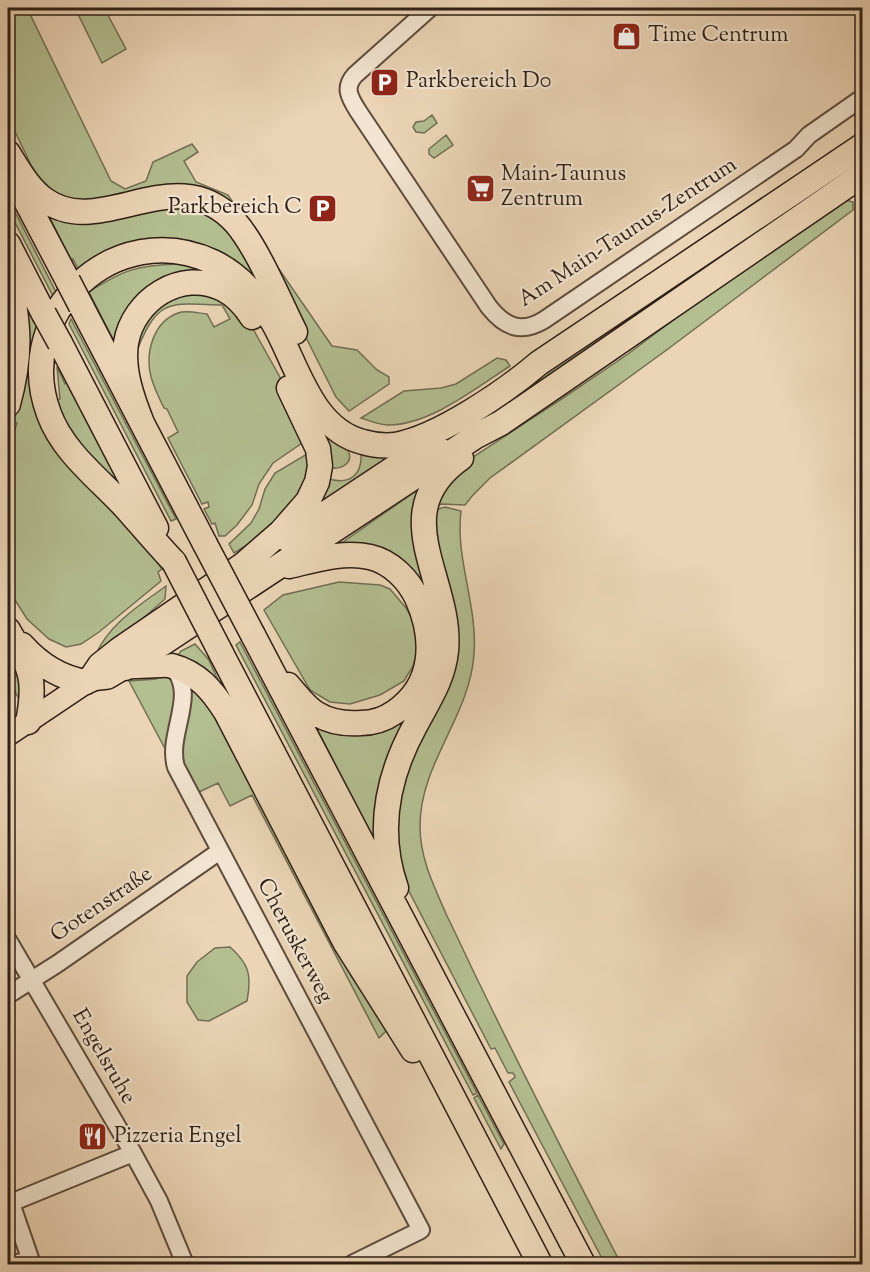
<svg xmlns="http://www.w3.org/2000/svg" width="870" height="1272" font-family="'Sorts Mill Goudy',serif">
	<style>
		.green { fill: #b3be91; stroke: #716e53; stroke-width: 1.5 }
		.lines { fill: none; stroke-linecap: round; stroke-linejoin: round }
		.minor-casing { stroke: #5e4c3d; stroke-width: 20 }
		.major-casing { stroke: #2f1f15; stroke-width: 24 }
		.highway-casing { stroke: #2f1f15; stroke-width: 27 }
		.minor { stroke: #f2e4d0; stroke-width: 16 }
		.major { stroke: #ebd5b6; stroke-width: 21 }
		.highway { stroke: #ebd5b6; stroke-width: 24 }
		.highway-bridge-casing { stroke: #2f1f15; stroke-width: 27; stroke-linecap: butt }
		.highway-bridge { stroke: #ebd5b6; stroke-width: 24 }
		.labels { text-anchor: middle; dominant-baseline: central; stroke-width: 4.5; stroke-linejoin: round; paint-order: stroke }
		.poi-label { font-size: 22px; fill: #2f1f15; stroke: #f2e4d0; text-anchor: start }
		.street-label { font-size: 22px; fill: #2f1f15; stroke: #f2e4d0 }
	</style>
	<rect width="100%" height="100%" fill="#ebd5b6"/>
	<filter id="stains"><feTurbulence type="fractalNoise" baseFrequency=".00333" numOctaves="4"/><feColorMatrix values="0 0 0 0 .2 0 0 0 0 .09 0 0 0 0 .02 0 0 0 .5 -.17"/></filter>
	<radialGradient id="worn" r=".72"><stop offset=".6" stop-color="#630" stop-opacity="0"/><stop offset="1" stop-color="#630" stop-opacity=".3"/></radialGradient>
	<path class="green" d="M8,8H27L111,181L125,189L146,181L153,162L192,144L198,152L184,161L196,182L228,195L332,346L357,350L377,370L389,377V384L349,411L336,397L272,270L229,209L96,205L48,193L32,167L8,117Z
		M75,8H104L126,49L102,63Z
		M432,115L437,123L424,133L416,132L413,127L416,122L424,121Z
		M446,135L453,145L434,158L429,154V149Z
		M8,198L57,294L54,298L8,209Z
		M845,200L853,202V210L668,349L490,478L473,495L465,505L442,504L434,506L436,500L467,461L563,398L628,354L728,279Z
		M149,205L206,210L233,232L311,385L202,251L83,271L78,269L73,259L71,260L44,206Z
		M752,233L755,234L753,237L542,381L539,377Z
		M178,262L195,265L261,320L184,278L119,351L89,292C123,270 138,265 177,264Z
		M205,290L248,320L281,379L308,439L273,463L259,484L252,505L237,525L225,536H219L215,523L212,524L204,509L209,507L208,502L202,504L168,438L178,432L167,409L164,408C159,398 154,387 151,377C145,353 153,322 178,313C186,310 198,313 207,314L214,327L230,319L222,305C172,304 159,296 138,348L131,347L156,301Z
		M28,308L41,331L35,383L162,569L158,572L161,581L99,632L81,644L66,647L49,639L27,619L8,589V450L17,423L14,421L21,396L24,310Z
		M71,319L176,519L171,521L69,324Z
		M497,358L506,360L510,366C476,388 430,425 388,425C379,425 370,421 361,418L404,391L441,388L456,384Z
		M57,367L65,384L68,382L124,488L97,471L51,402L60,399Z
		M333,436C338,440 345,445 348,450C354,463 342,469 332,468L322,442Z
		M312,451V483L264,534L234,553L229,544L251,523L259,509L265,489L275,473Z
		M361,451L397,453L315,507L326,478C350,486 363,475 361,451Z
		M426,484C422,496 416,511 415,524C415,566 444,602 440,645C438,673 426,693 413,717C387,763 377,796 381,849H379L312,719C393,754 453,695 430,612C424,591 414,572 396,560C379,548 353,550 333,549Z
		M445,507L461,511C455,559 478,606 474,654C470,716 420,763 420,826C420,859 434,886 447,916C459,940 470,965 482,989C527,1082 574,1173 621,1264H605L509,1082L515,1077L513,1073H508L495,1048L491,1049L401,876L394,842L435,548V510Z
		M339,582L380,585L390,589L406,608L416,626L419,647L413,666L404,681L380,695L350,704L330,702L310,690L264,610L283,595Z
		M166,586L165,599L121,638L96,654C110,623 140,605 166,586Z
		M240,642L477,1093L473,1095L236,645Z
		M195,644L209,660L222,689L175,659L181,651Z
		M8,646L20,662V701L8,678Z
		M167,671L178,688L170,758L129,681L156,679Z
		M185,676L200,686L389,1028L379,1038L252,795L230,806L218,783L197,793L181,763Z
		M230,947C249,964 252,975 247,1001L209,1021L198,1020L187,1002V976L197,962L215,948Z
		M478,1095L504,1144L501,1149L474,1098Z"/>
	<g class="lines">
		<defs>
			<path id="minor" d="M430,8L355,75C343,88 350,98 358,111L489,307C505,327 521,334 544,320L796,149L809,135L862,98
				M172,666C199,695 166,733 176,767L421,1230L352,1264
				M8,940L133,1153L159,1201L185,1264
				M8,995L57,964L220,851
				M11,1203L32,1264
				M8,1204L133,1153
				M13,1264L30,1260"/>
			<path id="major" d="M8,735L90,680L108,678L125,668L172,666"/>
			<path id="highway" d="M8,153C18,169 29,189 45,200C102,241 176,156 236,223C258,249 279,300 295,332
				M16,182L68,281
				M8,244L44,314
				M8,271C19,323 22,353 8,404
				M81,306L205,544
				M60,343L156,528
				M142,423C132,398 122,370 126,343C133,300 181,268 223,289C235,295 245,306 252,317
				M287,539L435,441
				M174,562C157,544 141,525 125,507C98,478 63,452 49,414C11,313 116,216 213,262C240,275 260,299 274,324C297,364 311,429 363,442C373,445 384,446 395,445C438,438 506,391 539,363L862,146
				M8,630C30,668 37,677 28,722
				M253,635L583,1264
				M22,645C39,664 60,678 86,682
				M221,653L540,1264
				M172,666C198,673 212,690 226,712L345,942L413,1050
				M125,668L476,436L501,423L862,175
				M90,680L100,665L119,650L243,565L281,532L308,501L317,482L320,466L318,449L289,388
				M288,685C297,695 306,708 317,714C330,722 346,724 361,723C374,723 385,719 395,712C435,685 435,638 417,598C408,579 391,562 370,557C343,551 315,560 289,566
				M396,888C376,831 387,777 415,726C428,701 443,680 446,651C453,580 383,513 461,458"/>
		</defs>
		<use href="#minor" class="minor-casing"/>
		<use href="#major" class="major-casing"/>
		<use href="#highway" class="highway-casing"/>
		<use href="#minor" class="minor"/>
		<use href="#major" class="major"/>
		<use href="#highway" class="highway"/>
		<defs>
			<path id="highway-bridge" d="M68,281L81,306
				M44,314L60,343
				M205,544L253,635
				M174,562L221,653"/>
		</defs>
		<use href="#highway-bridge" class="highway-bridge-casing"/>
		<use href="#highway-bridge" class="highway-bridge"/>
	</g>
	<defs>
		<symbol id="shop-square" viewBox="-11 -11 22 22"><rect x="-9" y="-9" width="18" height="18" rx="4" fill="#8f2418" stroke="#f2e4d0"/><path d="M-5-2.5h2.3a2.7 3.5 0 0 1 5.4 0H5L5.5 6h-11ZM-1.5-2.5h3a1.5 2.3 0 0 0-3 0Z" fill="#fff"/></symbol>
		<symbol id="parking-square" viewBox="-11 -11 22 22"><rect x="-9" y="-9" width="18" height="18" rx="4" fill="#8f2418" stroke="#f2e4d0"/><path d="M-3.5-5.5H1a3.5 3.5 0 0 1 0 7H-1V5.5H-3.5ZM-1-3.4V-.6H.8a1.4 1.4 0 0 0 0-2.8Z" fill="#fff"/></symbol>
		<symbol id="supermarket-square" viewBox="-11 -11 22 22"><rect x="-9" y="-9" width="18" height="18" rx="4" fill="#8f2418" stroke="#f2e4d0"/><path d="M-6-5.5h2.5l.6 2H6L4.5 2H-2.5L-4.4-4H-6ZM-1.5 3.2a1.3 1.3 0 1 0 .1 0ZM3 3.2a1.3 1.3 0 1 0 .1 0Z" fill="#fff"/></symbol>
		<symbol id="restaurant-square" viewBox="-11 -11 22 22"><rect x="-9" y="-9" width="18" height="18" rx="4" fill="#8f2418" stroke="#f2e4d0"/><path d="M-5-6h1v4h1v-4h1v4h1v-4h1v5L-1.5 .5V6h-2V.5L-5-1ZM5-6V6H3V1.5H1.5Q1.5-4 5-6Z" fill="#fff"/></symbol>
	</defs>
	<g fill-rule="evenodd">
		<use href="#shop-square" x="610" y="20" width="33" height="33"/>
		<use href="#parking-square" x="368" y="66" width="33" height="33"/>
		<use href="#supermarket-square" x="464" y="172" width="33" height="33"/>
		<use href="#parking-square" x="306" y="192" width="33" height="33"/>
		<use href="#restaurant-square" x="76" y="1120" width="33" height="33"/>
	</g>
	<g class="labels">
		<g class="poi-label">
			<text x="648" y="36">Time Centrum</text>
			<text x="406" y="82">Parkbereich D0</text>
			<text x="501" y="175">Main-Taunus<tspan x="501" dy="25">Zentrum</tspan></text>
			<text x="302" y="208" text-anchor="end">Parkbereich C</text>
			<text x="114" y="1137">Pizzeria Engel</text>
		</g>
		<g class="street-label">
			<text transform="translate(628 233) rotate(-33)">Am Main-Taunus-Zentrum</text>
			<text transform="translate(102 905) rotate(-34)">Gotenstraße</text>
			<text transform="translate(294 941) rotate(62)">Cheruskerweg</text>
			<text transform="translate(103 1057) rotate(60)">Engelsruhe</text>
		</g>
	</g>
	<rect width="870" height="1272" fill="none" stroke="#ebd5b6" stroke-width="30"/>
	<rect x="9" y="9" width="852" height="1254" fill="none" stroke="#2f1f15" stroke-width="3"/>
	<rect x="15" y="15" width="840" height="1242" fill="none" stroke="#2f1f15" stroke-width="1.5"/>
	<rect width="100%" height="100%" filter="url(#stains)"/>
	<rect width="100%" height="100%" fill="url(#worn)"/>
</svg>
